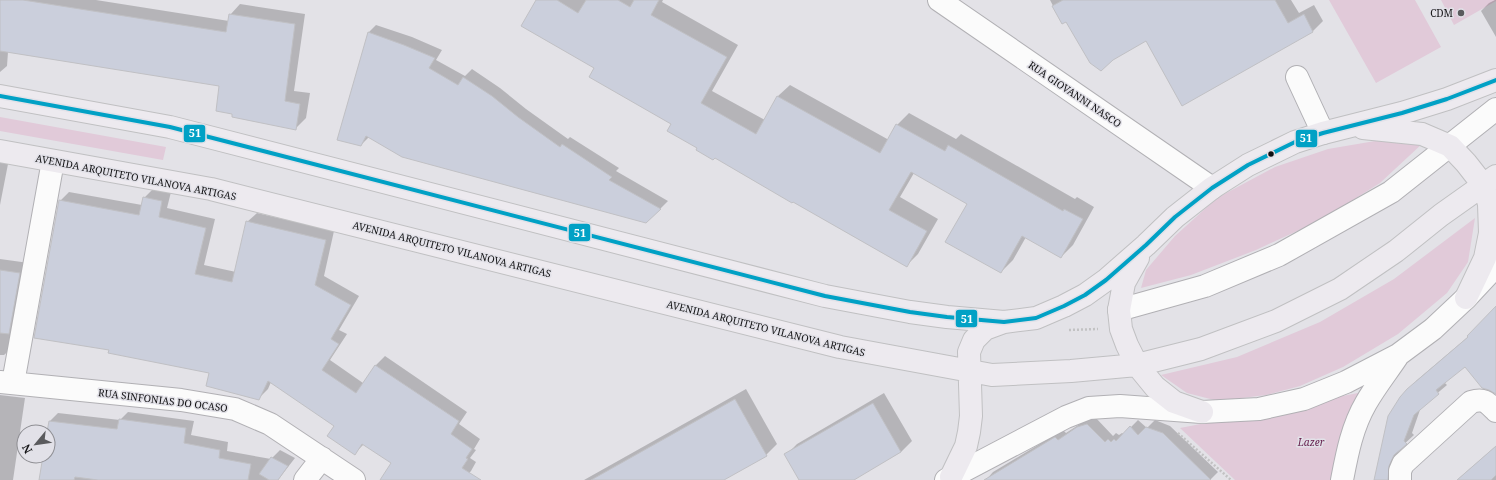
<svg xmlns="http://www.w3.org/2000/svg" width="1496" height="480" font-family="'Noto Serif',serif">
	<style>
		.green { fill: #e1cad9 }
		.shadow { fill: #0003 }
		.building { fill: #cbcfdc; stroke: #c0c0c4 }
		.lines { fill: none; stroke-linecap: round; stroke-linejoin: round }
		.minor-casing { stroke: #b1b0b4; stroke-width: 24 }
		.major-casing { stroke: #c0c0c2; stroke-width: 24 }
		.path { stroke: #c2c2c3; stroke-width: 2.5; stroke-dasharray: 2 2; stroke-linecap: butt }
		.minor { stroke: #fbfbfb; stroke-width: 22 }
		.major { stroke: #edeaef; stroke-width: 22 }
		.bus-1-casing { stroke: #e2e1e8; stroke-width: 7 }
		.bus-1 { stroke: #01a1c5; stroke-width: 4 }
		.poi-dot { fill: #5a5a5d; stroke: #e2e1e8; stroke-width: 1.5 }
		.bus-dot { fill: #111113; stroke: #e2e1e8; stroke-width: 1.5 }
		.labels { text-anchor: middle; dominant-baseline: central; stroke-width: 3; stroke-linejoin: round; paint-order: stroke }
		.poi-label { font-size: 10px; fill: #111113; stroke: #e2e1e8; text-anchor: end }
		.street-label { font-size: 10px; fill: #111113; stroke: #e2e1e8 }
		.park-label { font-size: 10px; font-style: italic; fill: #682350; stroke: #e2e1e8 }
		.line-badge { stroke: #e2e1e8; stroke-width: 1.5 }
		.badge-label { font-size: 11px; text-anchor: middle; font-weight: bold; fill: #fff }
	</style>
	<rect width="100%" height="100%" fill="#e3e2e7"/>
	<path class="green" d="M1329,0H1415L1441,47L1376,83Z
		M1441,0H1496V1L1454,25Z
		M0,117L166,147L163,160L0,131Z
		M1381,140L1423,143L1380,183L1321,220L1256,250L1191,275L1141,288L1146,270L1175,236L1217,198L1275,167L1328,149Z
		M1475,218L1468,262L1447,293L1398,334L1343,367L1300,386L1266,395L1218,401L1187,393L1161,375L1237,357L1320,322L1394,279Z
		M1363,392L1342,480H1235L1180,428Z"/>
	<path class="shadow" d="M0,0H96L229,21L230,15L240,4L305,14L294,91L310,93L306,118L295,129L221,85L8,52L7,66L0,72Z
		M537,0H663L662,2L738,45L712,91L765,120L778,96L790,85L889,140L897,125L909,113L956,139L961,134L1075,199L1077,197L1094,207L1073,245L1061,257L1026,237L1013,260L1001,272L968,203L914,173L900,197L938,219L918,254L906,266L699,148L672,124L596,68Z
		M1050,0H1291L1299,13L1314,5L1323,21L1313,31L1182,105L1146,40L1113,59L1067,21L1062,23Z
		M1495,0H1496V37L1481,11L1489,3Z
		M376,25L412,37L442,50L436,60L465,76L472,69L500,88L526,109L568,139L570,137L619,168L616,171L668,201L660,209L369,137L361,145L368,33Z
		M0,162L8,164L0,205Z
		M153,189L171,192L167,208L215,219L204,265L236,272L247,222L257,213L334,231L324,276L359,296L339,330L347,334L330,360L363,383L376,365L385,356L467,412L459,424L480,439L474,449L476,450L470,458L476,462L471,471L463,480H392V463L364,444L355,453L335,425L271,382L268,389L258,399L210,372L110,349L60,201L69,192L142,205L144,198Z
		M0,259L29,263L14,346L4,355H0Z
		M1496,308V393L1465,365L1444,382L1447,385L1421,407L1412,433L1414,435L1401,447L1396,457L1399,480H1375L1416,381L1469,336Z
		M746,389L777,444L766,455L722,480H584Z
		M884,393L912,441L901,452L852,480H800L786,455L797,444Z
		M0,395L25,398L13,480H0Z
		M128,412L194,421L191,435L228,442L227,451L271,459L280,450L295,458L278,480L269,479L268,480H40L44,456H48V434L50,421L58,413L120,420Z
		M1095,417L1113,436L1116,433L1119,435L1122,433L1124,434L1138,420L1147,428L1155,420L1170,426L1218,472L1210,480H986L993,472L1063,430L1066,433L1086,420Z
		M1496,446V480H1457Z"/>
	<path class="building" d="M0,0H23L226,32L229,14L295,24L285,101L300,104L296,130L232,117V114L216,111L219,86L0,51Z
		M536,0H557L578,13L586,0H618L630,7L634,0H659L651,15L727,57L701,103L756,134L777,96L880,153L896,124L945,151L948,145L1063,211L1064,209L1083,219L1061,258L1022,236L1001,273L945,242L967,204L911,172L889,210L927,231L907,267L793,202L792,203L715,158L713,160L696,150L697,148L667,131L671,124L589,77L594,68L521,26Z
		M1063,0H1275L1288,23L1304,14L1313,32L1182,106L1146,41L1113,60L1101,71L1090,63L1066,22L1062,24L1052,6Z
		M368,32L404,45L435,58L429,68L458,85L463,77L492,96L518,117L560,147L562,144L612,177L609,180L661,209L646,223L402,157L366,136L361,146L337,140Z
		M143,197L162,201L159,217L206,228L195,274L232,282L246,221L326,240L315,285L351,305L331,339L339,344L322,370L356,393L375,365L459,421L451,434L472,449L466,458L468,459L462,468L481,480H380L391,463L362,444L355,455L327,436L334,426L268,381L259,400L206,386L209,373L108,353L109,350L34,338L59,200L139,215Z
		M0,270L20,273L9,334L0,333Z
		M1496,306V394L1489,390L1482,388L1465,367L1436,390L1439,394L1414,415L1404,441L1407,444L1394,455L1389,466L1388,480H1374L1388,416L1400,397L1407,389L1468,337L1467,336Z
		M735,399L767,456L724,480H591Z
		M873,403L901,452L854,480H799L784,454Z
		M119,419L186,428L184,443L220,450L219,458L251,464L248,480H98L75,477L74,480H39L43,456H48L47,432L49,421L117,429Z
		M1087,424L1105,442L1108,439L1111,442L1114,439L1116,441L1130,426L1138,435L1146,427L1163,433L1211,480H984L1055,437L1058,440L1077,427Z
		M1496,446V475L1491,480H1457Z
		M271,457L288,466L278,480H269L259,474Z"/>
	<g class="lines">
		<defs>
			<path id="minor" d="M939,0L1212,188
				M1297,77L1323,133
				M1119,310L1205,286L1279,255L1391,192L1496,109
				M0,382L181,400L235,409L270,424L354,480
				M13,383L53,161
				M305,480L322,458
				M946,480L1066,417L1089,408L1120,406L1202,412L1259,409L1304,399L1346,382L1398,355L1433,329L1466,298L1496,266
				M1342,480C1347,454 1352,427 1366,403C1375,387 1387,372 1397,357
				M1400,480V471L1403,464L1471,402C1484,398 1487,402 1496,411"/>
			<path id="major" d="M0,96L170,127L825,296L910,312L947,317L1004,322L1036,318L1064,306L1085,295L1106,280L1146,245L1175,217L1212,188L1248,165L1295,142L1323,133L1402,113L1447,99L1496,80
				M1363,128L1422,134L1450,146L1466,163L1484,186L1489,204L1490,233L1485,258L1466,298
				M0,151L211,189L840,347L992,375L1071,371L1137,365L1201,349L1276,321L1340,289L1396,251L1441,215L1496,176
				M1138,258L1124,283L1119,310L1121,329L1127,345L1137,365L1155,387L1174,402L1202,412
				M951,477L966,446L969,432L971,416L969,352L974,340L985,329L1004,322"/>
		</defs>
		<use href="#minor" class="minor-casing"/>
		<use href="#major" class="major-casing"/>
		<path class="path" d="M1069,330L1098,329
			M1178,433L1231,480"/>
		<use href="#minor" class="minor"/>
		<use href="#major" class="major"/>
		<defs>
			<path id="bus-1" d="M0,96L170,127L825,296L910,312L947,317L1004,322L1036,318L1064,306L1085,295L1106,280L1146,245L1175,217L1212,188L1248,165L1295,142L1323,133L1402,113L1447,99L1496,80"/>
		</defs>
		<use href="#bus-1" class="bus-1-casing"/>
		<use href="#bus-1" class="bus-1"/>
	</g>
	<circle class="poi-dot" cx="1461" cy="13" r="4"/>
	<circle class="bus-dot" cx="1271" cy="154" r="3.5"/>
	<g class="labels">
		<g class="poi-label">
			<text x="1453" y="13">CDM</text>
		</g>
		<g class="street-label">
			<text transform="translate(1075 94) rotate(34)">RUA GIOVANNI NASCO</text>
			<text transform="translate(136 177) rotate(11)">AVENIDA ARQUITETO VILANOVA ARTIGAS</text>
			<text transform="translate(452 249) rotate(14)">AVENIDA ARQUITETO VILANOVA ARTIGAS</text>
			<text transform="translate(766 328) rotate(14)">AVENIDA ARQUITETO VILANOVA ARTIGAS</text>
			<text transform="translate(163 400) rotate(7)">RUA SINFONIAS DO OCASO</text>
		</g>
		<g class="park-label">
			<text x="1311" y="442">Lazer</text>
		</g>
	</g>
	<g class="line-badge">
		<rect x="183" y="124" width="23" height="19" rx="4" fill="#01a1c5"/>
		<rect x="1295" y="129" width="23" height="19" rx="4" fill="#01a1c5"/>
		<rect x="568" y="223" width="23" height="19" rx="4" fill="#01a1c5"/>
		<rect x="955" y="309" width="23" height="19" rx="4" fill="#01a1c5"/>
	</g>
	<g class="badge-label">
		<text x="195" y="137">51</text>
		<text x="1306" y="142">51</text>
		<text x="580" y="237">51</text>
		<text x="967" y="323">51</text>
	</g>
	<g transform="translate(36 444) rotate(241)"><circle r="19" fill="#e2e1e8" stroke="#8e8e93"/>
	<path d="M0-3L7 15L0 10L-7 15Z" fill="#5a5a5d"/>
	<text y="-6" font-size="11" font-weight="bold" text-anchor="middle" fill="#111113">N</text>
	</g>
</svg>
